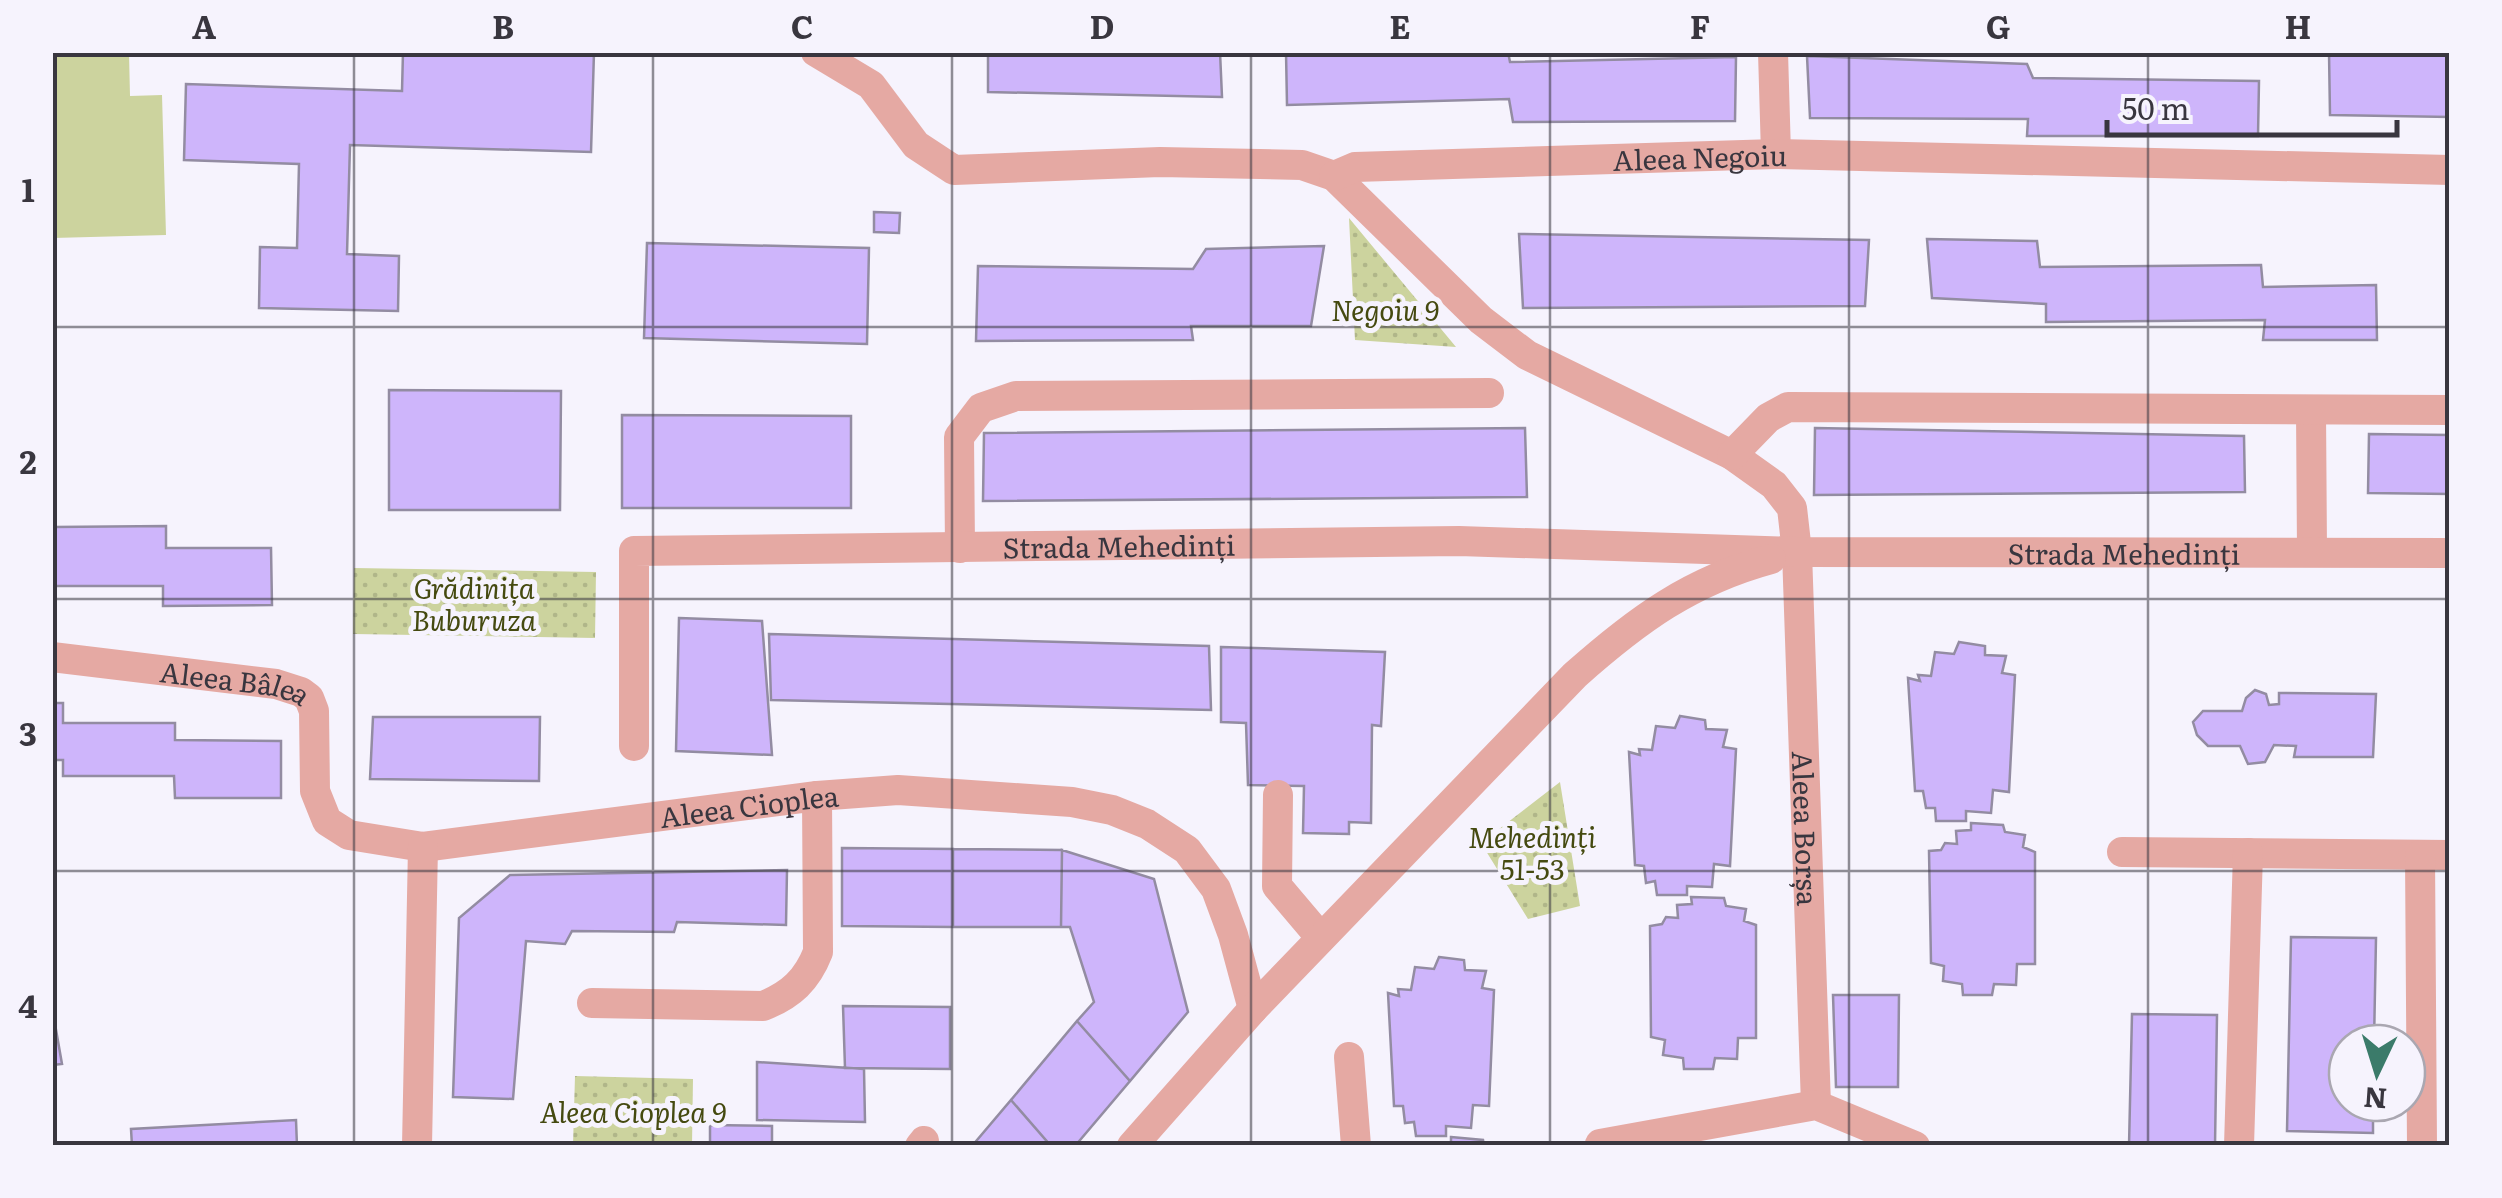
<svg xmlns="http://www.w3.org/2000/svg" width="2502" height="1198" font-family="Literata,serif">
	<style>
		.green { fill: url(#green-dots) }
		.pitch { fill: #ccd39e }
		.building { fill: #ceb5fb; stroke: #938ca2; stroke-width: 2.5 }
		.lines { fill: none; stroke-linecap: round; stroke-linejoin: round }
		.minor { stroke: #e5a9a3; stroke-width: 30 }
		.grid { fill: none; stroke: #39363f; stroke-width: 2.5; stroke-opacity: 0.55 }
		.labels { text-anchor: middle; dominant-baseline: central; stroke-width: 10; stroke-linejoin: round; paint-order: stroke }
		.street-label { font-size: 28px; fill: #39363f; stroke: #f6f3fd }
		.park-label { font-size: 28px; font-style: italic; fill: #454a10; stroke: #f6f3fd }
		.neatline { fill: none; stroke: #39363f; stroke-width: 4 }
		.grid-label { font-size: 32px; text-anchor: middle; font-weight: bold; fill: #39363f }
	</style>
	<defs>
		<pattern id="green-dots" width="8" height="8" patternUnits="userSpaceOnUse" patternTransform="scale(2.5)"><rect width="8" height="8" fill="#ccd39e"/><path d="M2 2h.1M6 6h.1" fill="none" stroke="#b0b689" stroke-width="1.8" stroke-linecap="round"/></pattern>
	</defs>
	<rect width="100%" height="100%" fill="#f6f3fd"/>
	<path class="green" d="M1349,218L1456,347L1355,340Z
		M354,568L596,572L595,638L353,634Z
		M1560,782L1580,906L1528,919L1481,843Z
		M575,1076L693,1079L692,1145H573Z"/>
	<path class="pitch" d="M52,53H129L130,96L162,95L166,235L53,238Z"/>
	<path class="building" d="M403,52H594L591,152L350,145L347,254L399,256L398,311L259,308L260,247L297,248L299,164L184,160L186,84L402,91Z
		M988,52H1220L1222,97L988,92Z
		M1286,52H1508L1510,62L1736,57L1735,121L1513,122L1509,99L1287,105Z
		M2329,52L2450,55V117L2330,115Z
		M1807,56L2027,64L2033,78L2259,81L2258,136H2027L2028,119L1810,118Z
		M874,212L900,213L899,233L874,232Z
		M1519,234L1869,240L1865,306L1523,308Z
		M1927,239L2037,241L2040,267L2261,265L2263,287L2376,285L2377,340H2263L2265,320L2046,322V304L1932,298Z
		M647,243L869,248L867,344L644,338Z
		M1324,246L1311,326H1191L1193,340L976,341L978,266L1193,269L1206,249Z
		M389,390L561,391L560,510H389Z
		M622,415L851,416V508H622Z
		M1525,428L1527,497L983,501L984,433Z
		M1815,428L2244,436L2245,492L1814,495Z
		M2369,434L2450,435V494L2368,493Z
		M52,507L54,527L166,526V548H271L272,605L163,606V586H55Z
		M679,618L762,621L772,755L676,751Z
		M769,634L1209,646L1211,710L771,700Z
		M1959,642L1985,646V655L2006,656L2002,673L2015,675L2009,792L1993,790L1991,813L1966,811V821H1936L1935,808H1926L1923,791H1915L1908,678L1920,681L1918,675L1931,676L1935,652L1954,654Z
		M1221,647L1385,652L1381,726L1372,725L1371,823L1349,822V834L1303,833L1304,786L1248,785L1246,723L1221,722Z
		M2255,690L2266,694L2269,705L2279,704V693L2376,694L2373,757H2294L2296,746L2274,745L2265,762L2248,764L2240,746H2208L2197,735L2193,722L2203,711H2242L2246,698Z
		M52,703H63V723H175V740L281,741V798H175L174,776H63V760H52Z
		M1680,716L1705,720L1706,729L1727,730L1723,747L1736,749L1730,866L1714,864L1712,887L1687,886V895H1657L1655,881L1646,883L1644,866L1635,865L1629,752L1640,755L1639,749L1652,750L1656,726L1675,728Z
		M373,717H540L539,781L370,779Z
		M1971,823L2003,825L2005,832L2025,835L2023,847L2035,852V964H2017L2016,985L1994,984L1992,995H1963L1962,984L1943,981L1944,966L1931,963L1929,851L1941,850L1945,843L1957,844L1956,831L1971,830Z
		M842,848L953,849V927L842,926Z
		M953,849L1062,850L1061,927H953Z
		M1062,850L1154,879L1188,1012L1130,1081L1077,1021L1094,1002L1070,927H1061Z
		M787,870L786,925L677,922L674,932L572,931L565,944L526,941L513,1099L453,1097L459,918L510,875Z
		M1691,897L1724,898L1726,906L1746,909L1744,921L1756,925V1038H1738L1737,1059L1715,1058L1713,1069H1684L1683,1058L1663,1055L1665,1040L1651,1037L1650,926L1662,924L1666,917L1678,918L1677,905L1692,904Z
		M2291,937L2376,938L2374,1043H2347V1103H2373V1133L2287,1131Z
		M1439,957L1464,960L1465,970L1486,971L1482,988L1494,990L1489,1106L1473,1105L1471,1128L1446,1126V1136H1416L1414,1122L1405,1123L1403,1106H1394L1388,993L1399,996L1398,989L1411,990L1415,967L1434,969Z
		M1833,995H1899L1898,1087H1836Z
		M843,1006L950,1007V1069L845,1068Z
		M52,1007L62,1064L52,1065Z
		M2132,1014L2217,1015L2215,1146H2129Z
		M1077,1021L1130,1081L1075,1146H1051L1011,1100Z
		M757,1062L864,1069L865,1122L757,1120Z
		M1011,1100L1051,1146H972Z
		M296,1120L297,1146H132L131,1129Z
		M710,1125L772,1126V1146H710Z
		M1451,1137L1483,1140L1484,1146H1436L1451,1145Z"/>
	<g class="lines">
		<g class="minor">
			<path id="s1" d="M816,52L871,85L916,145L954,170L1160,162L1302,165L1334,176L1481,320L1527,355L1732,455L1774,485L1792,508L1797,552L1816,1105"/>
			<path d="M1773,52L1776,154"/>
			<path id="s2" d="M1334,176L1355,167L1776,154L2450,170"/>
			<path d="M2311,410L2312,551"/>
			<path d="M1732,455L1768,418L1788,407L2450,410"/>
			<path d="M960,548L959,437L981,408L1016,396L1489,393"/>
			<path id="s3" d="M52,657L276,684L301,692L309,698L314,711L315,791L327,821L349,835L423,847L817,796L898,790L1072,802L1112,810L1147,824L1187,850L1216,889L1233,935L1253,1009"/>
			<path id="s4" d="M634,746V551L1459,541L1797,552L2450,553"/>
			<path d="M1278,795L1277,886L1321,938"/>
			<path d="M2122,852L2450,855"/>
			<path d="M2420,855L2422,1146"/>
			<path d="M592,1003L763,1006C791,995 807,980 818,952L817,796"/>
			<path d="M1349,1057L1356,1146"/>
			<path d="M1600,1144L1816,1105L1915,1146"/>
			<path d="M417,1146L423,847"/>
			<path d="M920,1146L924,1141"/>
			<path d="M1132,1146L1253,1009L1575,675C1637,620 1690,581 1771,559"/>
			<path d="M2239,1146L2248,853"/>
		</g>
	</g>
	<path class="grid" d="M354,52V1146M653,52V1146M952,52V1146M1251,52V1146M1550,52V1146M1849,52V1146M2148,52V1146M52,327H2450M52,599H2450M52,871H2450"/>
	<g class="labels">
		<g class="street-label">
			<text stroke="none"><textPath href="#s2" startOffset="368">Aleea Negoiu</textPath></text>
			<text stroke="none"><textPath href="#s4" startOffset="680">Strada Mehedinți</textPath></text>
			<text stroke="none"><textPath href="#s4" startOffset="1685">Strada Mehedinți</textPath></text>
			<text stroke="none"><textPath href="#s3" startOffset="185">Aleea Bâlea</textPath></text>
			<text stroke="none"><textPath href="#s3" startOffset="818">Aleea Cioplea</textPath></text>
			<text stroke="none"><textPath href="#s1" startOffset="1460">Aleea Borșa</textPath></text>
		</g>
		<g class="park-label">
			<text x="1385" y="309">Negoiu 9</text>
			<text x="474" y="587">Grădinița<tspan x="474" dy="32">Buburuza</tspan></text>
			<text x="1532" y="836">Mehedinți<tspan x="1532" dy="32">51-53</tspan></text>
			<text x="633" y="1111">Aleea Cioplea 9</text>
		</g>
	</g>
	<rect width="2502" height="1198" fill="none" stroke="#f6f3fd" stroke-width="110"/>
	<g transform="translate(2377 1073) rotate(184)"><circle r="48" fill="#f6f3fd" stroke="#aaa7b1" stroke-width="2.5"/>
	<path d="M0-8L18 38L0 25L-18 38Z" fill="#3b7b6a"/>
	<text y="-15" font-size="28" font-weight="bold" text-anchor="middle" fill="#39363f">N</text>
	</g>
	<path d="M2107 120v15h290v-15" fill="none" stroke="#39363f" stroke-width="5"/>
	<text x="2122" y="120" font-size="30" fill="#39363f" stroke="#f6f3fd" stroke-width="8" paint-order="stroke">50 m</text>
	<rect x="55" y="55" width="2392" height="1088" class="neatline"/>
	<g class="grid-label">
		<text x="204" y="39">A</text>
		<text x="503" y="39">B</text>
		<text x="802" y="39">C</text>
		<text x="1102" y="39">D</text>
		<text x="1400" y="39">E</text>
		<text x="1700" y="39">F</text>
		<text x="1998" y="39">G</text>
		<text x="2298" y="39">H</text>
		<text x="28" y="202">1</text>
		<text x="28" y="474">2</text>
		<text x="28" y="746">3</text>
		<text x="28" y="1018">4</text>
	</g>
</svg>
